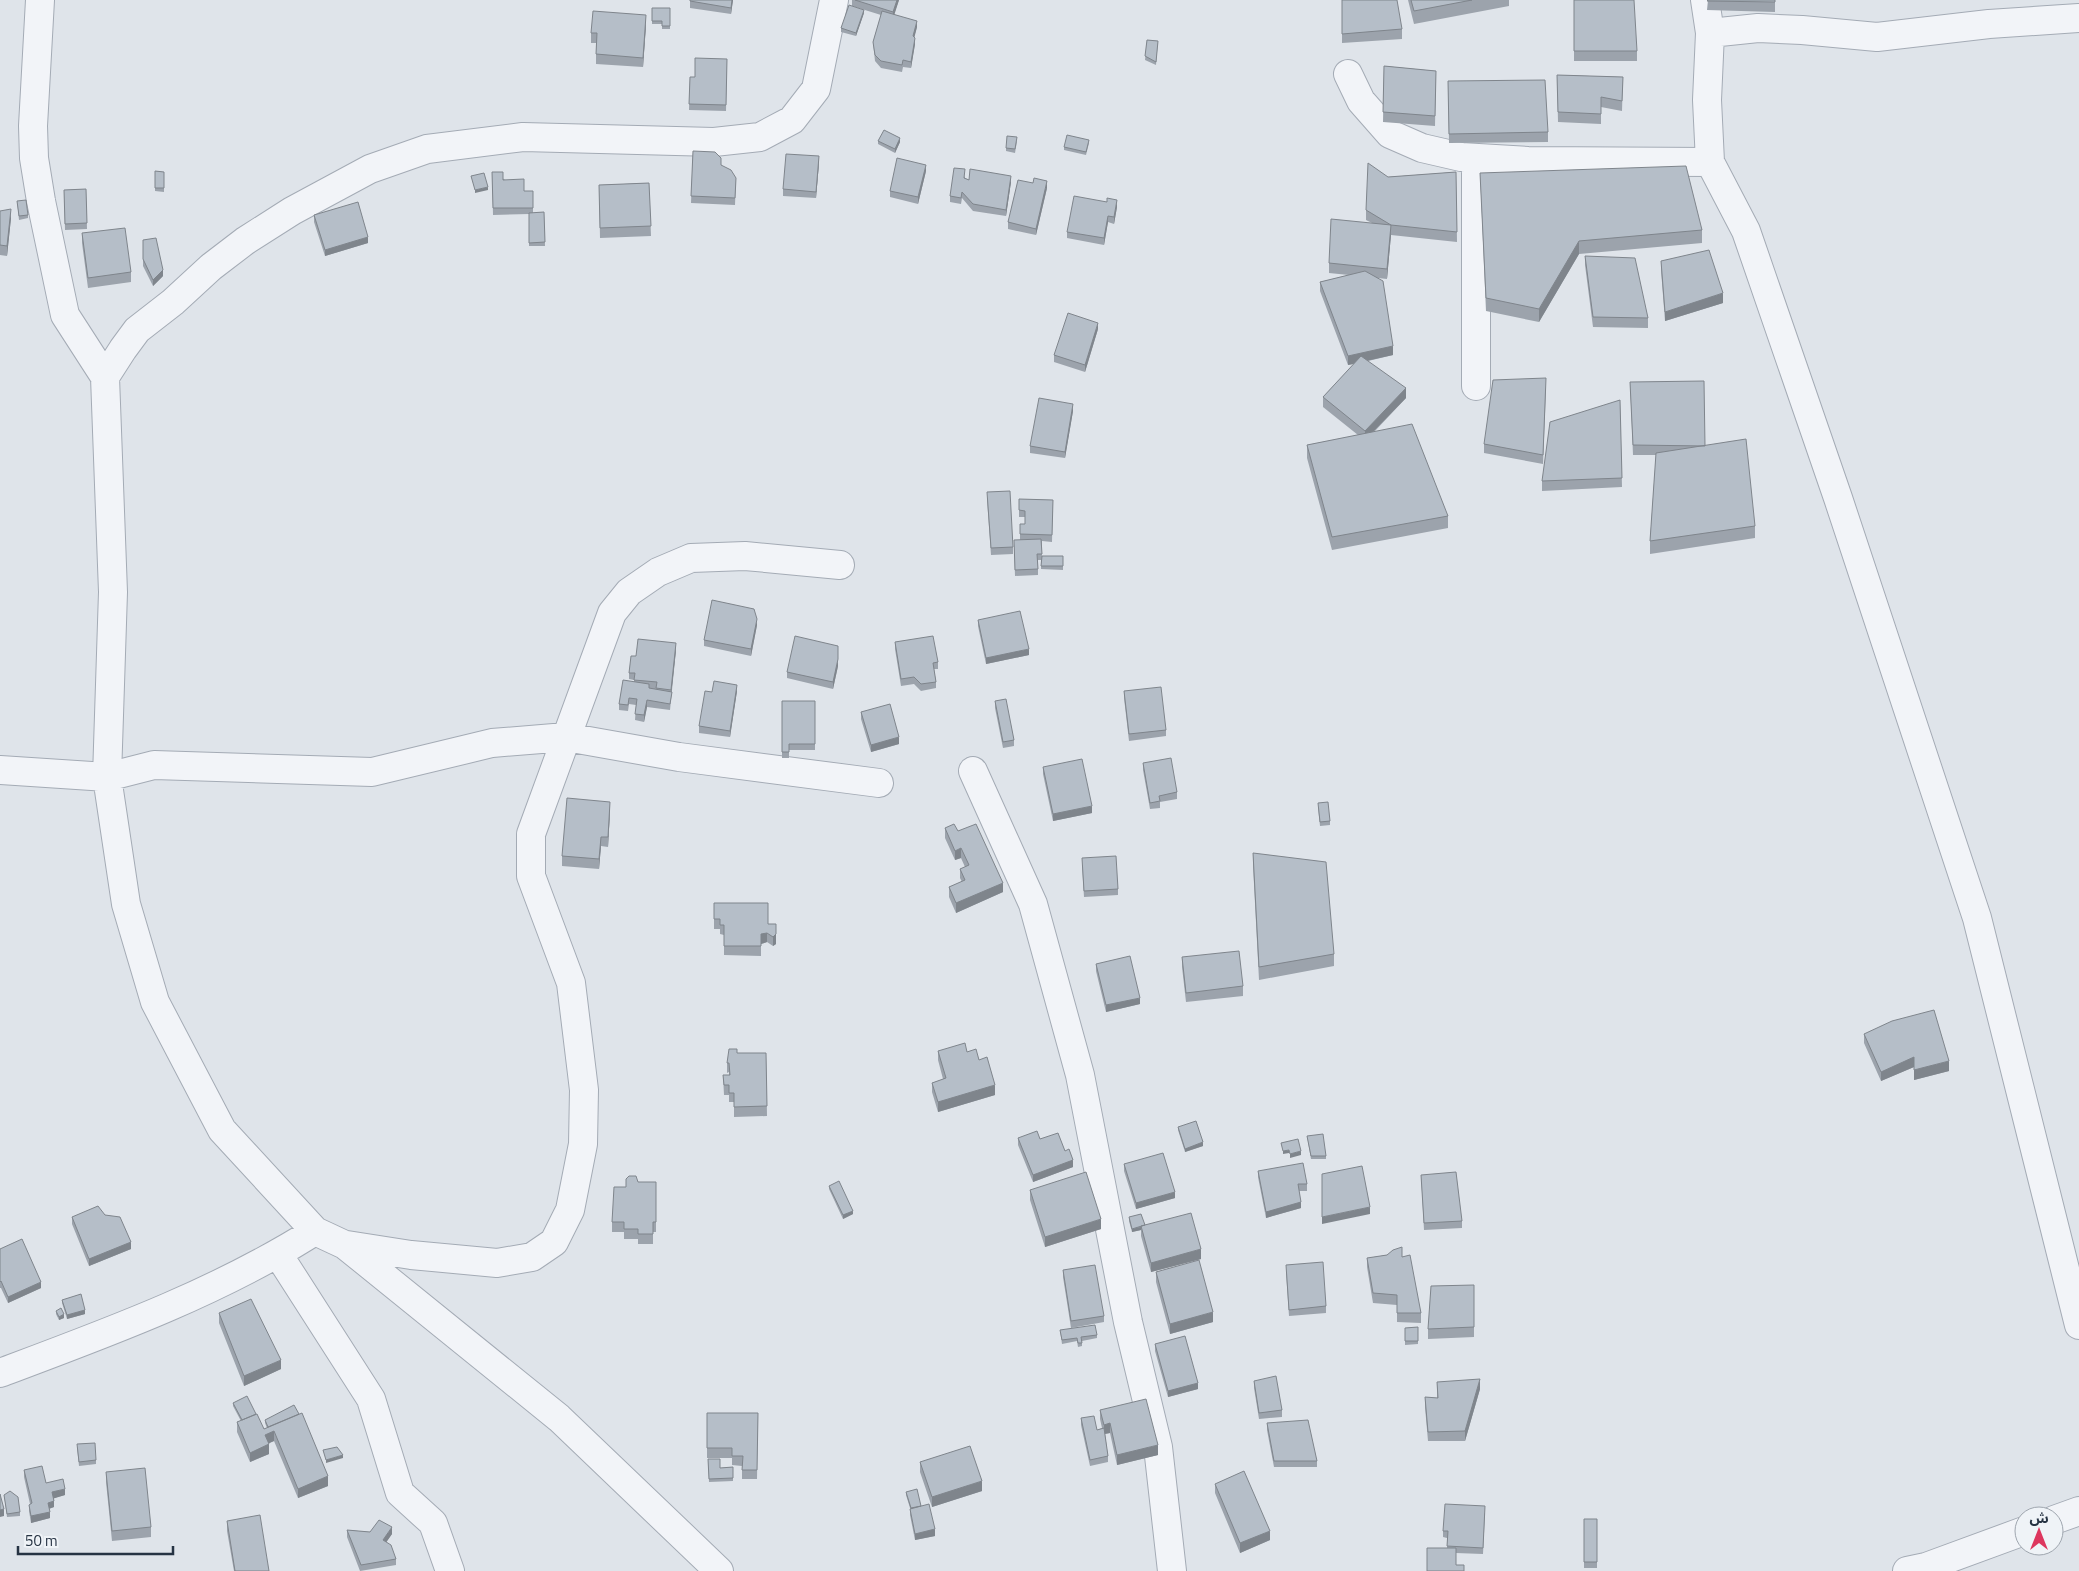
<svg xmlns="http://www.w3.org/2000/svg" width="2079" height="1571" font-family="'Titillium Web','Noto Sans Arabic',sans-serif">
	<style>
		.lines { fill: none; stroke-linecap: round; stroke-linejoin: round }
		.minor-casing { stroke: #a4abb5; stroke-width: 30 }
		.minor { stroke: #f2f4f8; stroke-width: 28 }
		.wall { fill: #9ca3ac }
		.shaded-wall { fill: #7f858c }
		.building { fill: #b5bec8; stroke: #7f858c }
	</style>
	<rect width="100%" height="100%" fill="#dfe4ea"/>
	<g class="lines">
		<defs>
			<path id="minor" d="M40,0L33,126L34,158L41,201L65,315L105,377L113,592L107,777L126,904L155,1002L222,1130L315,1231L345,1245L559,1418L719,1571
				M1705,0L1710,33L1707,100L1710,162L1746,231L1838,498L1977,918L2079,1325
				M1710,33L1758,28L1802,30L1877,37L1989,24L2079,18
				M1348,74L1361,101L1390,134L1422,148L1461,157L1528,161L1710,162
				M1476,158V386
				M105,377L123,349L137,330L173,302L211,267L245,241L292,211L370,169L427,149L523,137L714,142L760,137L792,120L816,89L834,0
				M0,770L107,777L154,765L372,772L492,743L566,737L679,757L879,783
				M973,771L1033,904L1080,1075L1128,1322L1158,1447L1172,1571
				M347,1245L411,1255L497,1263L532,1257L554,1242L570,1210L583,1144L584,1090L571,983L531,876V834L612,613L629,592L658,572L691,558L745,556L840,565
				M278,1254L371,1399L400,1493L433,1523L450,1571
				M0,1373C107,1333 217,1293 315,1231
				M2054,1520L2079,1511
				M1907,1571L1926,1567L2024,1531"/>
		</defs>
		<use href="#minor" class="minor-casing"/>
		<use href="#minor" class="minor"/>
	</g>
	<path class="wall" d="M690,0H733L731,14L690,8Z
		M852,0H899L894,14L917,27L914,37L915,44L911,68L903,67L902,72L881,68L875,61L873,42L881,15L852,6Z
		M1342,0L1402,29V39L1342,43Z
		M1408,0H1509V6L1414,24Z
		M1574,0L1637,51V61H1574Z
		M1708,0H1775V12L1707,10Z
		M652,8H670V29H662V24H652Z
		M864,13L856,36L841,32V28Z
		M646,25L643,67L596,64V43H591V33Z
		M1147,40L1158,41L1156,65L1145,60Z
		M727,59L726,111L689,110L690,77H695Z
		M1384,66L1436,71L1435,126L1383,122Z
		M1557,75L1623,77L1622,111L1601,107V124L1558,122Z
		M1448,81L1548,132V142L1449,143Z
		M878,141L900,142L895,153L878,144Z
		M1017,141L1015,153L1006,151V148Z
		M1089,143L1086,155L1064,150V147Z
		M693,151L721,165L736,178L735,205L691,203Z
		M819,163L816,198L783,196V189Z
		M155,171L164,172V192L155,191Z
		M926,171L918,204L890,197V191Z
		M492,172L524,191H533V213L544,212L545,246H529V214L493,215Z
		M1456,172L1457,242L1391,235L1387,279L1378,278L1393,355L1368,361L1406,398L1374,432L1448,516V528L1332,550L1307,458V445L1358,435L1323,407V397L1354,364L1348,365L1320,291V282L1349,275L1329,273V263L1372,223L1366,220V210L1388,177Z
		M1480,173L1702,230V243L1579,254L1539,322L1486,311Z
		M965,176V178L969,180L1011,182L1006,216L973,211L962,198L961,204L950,202V196Z
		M649,183L651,236L600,238L599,185Z
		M1047,188L1036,235L1008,229V222Z
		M86,189L87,229L65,230L64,190Z
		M17,201L28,215V218L19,220Z
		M1117,207L1114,224L1108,222L1104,245L1067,238V232Z
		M0,211L11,218L7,256L0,255Z
		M314,215L368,243L325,256L314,222Z
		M82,233L131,272V282L88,288L82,243Z
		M143,240L163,276L153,286L143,266Z
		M1585,256L1648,318V328L1593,327L1585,265Z
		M1661,261L1723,303L1665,321L1661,270Z
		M1098,329L1085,372L1054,362V355Z
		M1630,382L1705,446L1755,526V538L1650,554V541L1656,455H1633Z
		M1546,388L1543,464L1484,453V444Z
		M1620,400L1622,487L1542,491V481Z
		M1073,411L1065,458L1030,453V446Z
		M987,499L1013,547V554L991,555Z
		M1019,499L1053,500L1052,542L1042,541V556H1063V570L1041,569V560H1038V575L1015,576L1014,546L1020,540V524H1025V517H1019Z
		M978,620L1029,655L986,664L978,626Z
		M757,625L751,656L704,646V640Z
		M895,642L938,662V669H934L936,682V688L921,691L914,684L901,686L895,649Z
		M676,650L670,710L647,707L644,722L635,720L636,705L629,704L628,711L619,710V704L634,682V680L629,679V673L636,656Z
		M838,666L833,689L787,678V672Z
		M737,691L730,737L699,733V726Z
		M1124,691L1166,730V736L1129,741L1124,698Z
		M782,701H815V750H789V758H782Z
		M995,701L1014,740V746L1003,748L995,708Z
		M861,712L899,744L871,752L861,719Z
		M1143,763L1177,792V799L1160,802V808L1150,809L1143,770Z
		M1043,767L1092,813L1053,821L1043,774Z
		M1318,807L1330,821V825L1320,826Z
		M610,811L608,847L601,846L599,869L562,866V856Z
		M945,828L958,831L1003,892L956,913L949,897V887L962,882L960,878V869L965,867L961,858L955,860L945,838Z
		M1253,853L1334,954V966L1259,980L1253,865Z
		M1082,865L1118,889V895L1084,897Z
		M714,903L768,924L776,944L773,946L767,942L761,944V956L724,955V935L720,934V929H714Z
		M1182,957L1243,986V996L1186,1002L1182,967Z
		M1096,964L1140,1004L1106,1012L1096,971Z
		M1864,1034L1949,1071L1914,1080V1067L1881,1081L1864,1043Z
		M938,1051L967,1052L979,1060L995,1095L938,1112L932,1092V1083L943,1079L938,1060Z
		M737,1053H766L767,1116L734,1117V1102H729V1095H724L723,1075H729V1072L727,1073V1063Z
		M1178,1127L1203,1146L1185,1152L1178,1130Z
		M1307,1136L1326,1156V1159H1311Z
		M1018,1138L1040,1139L1065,1151L1073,1167L1033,1182L1018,1145Z
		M1124,1164L1175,1198L1136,1209L1124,1171Z
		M1258,1171L1307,1184V1191H1299L1301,1208L1266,1218L1258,1177Z
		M1421,1175L1462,1221V1228L1424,1230Z
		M638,1182H656V1232H653V1244H638V1239H624V1232H612V1222L626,1187Z
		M829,1186L853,1214L843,1219L829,1189Z
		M1030,1190L1101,1229L1045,1247L1030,1200Z
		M105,1215L131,1249L89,1266L72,1224V1217Z
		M1129,1217L1145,1225L1201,1259L1151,1272L1141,1236V1230L1132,1232L1129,1221Z
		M0,1249L41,1288L8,1303L1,1288H0Z
		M1387,1255L1402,1257L1421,1313V1323L1397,1322V1305L1373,1303L1367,1267V1258Z
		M1063,1270L1104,1316V1322L1071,1328L1063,1277Z
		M1156,1272L1213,1322L1170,1334L1156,1282Z
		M1286,1272L1326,1306V1313L1289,1316Z
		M1474,1285V1337L1428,1339V1329Z
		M62,1300L85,1314L67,1319L62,1303Z
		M56,1311L64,1318L59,1320L56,1314Z
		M219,1313L281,1369L244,1386L219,1323Z
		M1418,1327V1344L1405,1345V1328Z
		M1060,1330L1097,1335V1338L1082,1341V1346L1078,1347L1077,1341L1062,1344Z
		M1155,1344L1198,1389L1168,1397L1155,1351Z
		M1254,1381L1282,1410V1417L1259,1419L1254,1388Z
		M1437,1382L1480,1389L1465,1441H1428L1425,1407V1397L1437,1398Z
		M233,1403L264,1429L267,1428L265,1423V1420L328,1486L298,1498L274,1441L269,1443V1454L250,1462L237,1432V1422L241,1421L233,1406Z
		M1100,1410L1158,1455L1117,1465L1110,1433L1105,1434L1108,1456V1462L1090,1466L1081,1425V1418L1097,1430L1102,1428L1100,1419Z
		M707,1413H758L757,1479H742V1466L732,1465V1458H707Z
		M1267,1423L1317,1461V1467H1274L1267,1430Z
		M77,1447L96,1460V1464L79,1466Z
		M708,1459L720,1468L733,1467V1481L709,1482Z
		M920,1462L982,1491L932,1507L920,1472Z
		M24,1470L46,1483L65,1495L54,1498V1507L49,1509L50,1518L31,1523L29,1511V1505L30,1504L24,1477Z
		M106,1472L151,1527V1537L112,1541L106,1482Z
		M1215,1484L1270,1540L1240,1553L1215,1493Z
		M906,1492L921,1506L935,1536L915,1540L910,1515V1508L906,1495Z
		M4,1495L20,1512V1516L7,1517Z
		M1485,1513L1483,1554L1456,1553V1565L1427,1571L1447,1548V1538L1443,1537V1531Z
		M1584,1519H1597V1568H1584Z
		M227,1521L269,1571H234L227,1531Z
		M347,1530L392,1534L386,1542L396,1559V1565L360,1571L347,1537Z"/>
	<path class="shaded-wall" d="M732,0H733L731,14V8Z
		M897,0H899L893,19V12Z
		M864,10V13L856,36V33Z
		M646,15V25L643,67V58Z
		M917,21V27L913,43V36Z
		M915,38V44L911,68V62Z
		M900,138V142L895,153V149Z
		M819,156V163L816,198V192Z
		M926,165V171L918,204V197Z
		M1011,176V182L1006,216V210Z
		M1047,181V188L1036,235V229Z
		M488,187V190L475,193V190Z
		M1117,200V207L1114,224V217Z
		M11,209V218L7,256V246Z
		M1108,216V222L1104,245V238Z
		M1391,225V235L1387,279V269Z
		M368,237V243L325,256V250Z
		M1579,241V254L1539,322V309Z
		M163,270V276L153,286V280Z
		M1723,293V303L1665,321V312Z
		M1098,323V329L1085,372V365Z
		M1393,346V355L1348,365V356Z
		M1406,388V398L1365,440V431Z
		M1073,404V411L1065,458V452Z
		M757,619V625L751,656V649Z
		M676,643V650L671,696V690Z
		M1029,649V655L986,664V658Z
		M838,659V666L833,689V682Z
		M737,685V691L730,737V731Z
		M647,700V707L644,722V715Z
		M899,737V744L871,752V745Z
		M610,802V811L608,847V837Z
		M1092,806V813L1053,821V814Z
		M601,837V846L599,869V859Z
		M961,848V858L955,860V851Z
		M1003,883V892L956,913V903Z
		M767,933V942L761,944V934Z
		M776,934V944L773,946V937Z
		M1140,998V1004L1106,1012V1005Z
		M1914,1057V1067L1881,1081V1072Z
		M1949,1061V1071L1914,1080V1070Z
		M995,1085V1095L938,1112V1102Z
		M1203,1142V1146L1185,1152V1149Z
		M1289,1150V1153L1283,1154V1151Z
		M1301,1151V1155L1290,1158V1154Z
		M1073,1160V1167L1033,1182V1175Z
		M1175,1192V1198L1136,1209V1203Z
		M1301,1202V1208L1266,1218V1212Z
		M1370,1207V1214L1322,1224V1217Z
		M853,1211V1214L843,1219V1215Z
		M1101,1219V1229L1045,1247V1237Z
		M1141,1227V1230L1132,1232V1229Z
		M131,1242V1249L89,1266V1259Z
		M1201,1249V1259L1151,1272V1263Z
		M41,1282V1288L8,1303V1297Z
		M85,1310V1314L67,1319V1315Z
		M1213,1312V1322L1170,1334V1324Z
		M64,1314V1318L59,1320V1317Z
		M281,1360V1369L244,1386V1376Z
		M1480,1379V1389L1465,1441V1431Z
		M1198,1383V1389L1168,1397V1391Z
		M1110,1423V1433L1104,1434V1425Z
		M274,1431V1441L265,1445V1435Z
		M269,1444V1454L250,1462V1453Z
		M1158,1445V1455L1117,1465V1455Z
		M343,1455V1458L326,1463V1460Z
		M328,1476V1486L298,1498V1489Z
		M982,1481V1491L932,1507V1497Z
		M65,1489V1495L52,1499V1492Z
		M54,1501V1507L48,1509V1503Z
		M4,1509V1516L0,1517V1510Z
		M50,1512V1518L31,1523V1516Z
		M392,1527V1534L383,1547V1540Z
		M935,1529V1536L915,1540V1534Z
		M1270,1531V1540L1240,1553V1543Z"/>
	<path class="building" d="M690,0H732L731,8L690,1Z
		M855,0H897L893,12Z
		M1342,0H1397L1402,29L1342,34Z
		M1411,0H1472L1414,11Z
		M1574,0H1634L1637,51H1574Z
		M1708,0H1775V2L1707,1Z
		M849,5L864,10L856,33L841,28Z
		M652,8H670V26H662V21H652Z
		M593,11L646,15L643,58L596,54L597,33H591Z
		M882,11L917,21L913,36L915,38L911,62L903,60L902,65L881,61L875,55L873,42Z
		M1147,40L1158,41L1156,62L1145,56Z
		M695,58L727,59L726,105L689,104L690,77H695Z
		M1384,66L1436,71L1435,116L1383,112Z
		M1557,75L1623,77L1622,101L1601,97V114L1558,112Z
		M1545,80L1548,132L1449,134L1448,81Z
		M884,130L900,138L895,149L878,141Z
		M1067,135L1089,140L1086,152L1064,147Z
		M1007,136L1017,137L1015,149L1006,148Z
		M693,151L715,152L721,158V165L731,170L736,178L735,198L691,196Z
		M786,154L819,156L816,192L783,189Z
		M897,158L926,165L918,197L890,191Z
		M1368,163L1388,177L1456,172L1457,232L1391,225L1366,210Z
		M1686,166L1702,230L1579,241L1539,309L1486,298L1480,173Z
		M954,168L965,169L964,178L969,180L970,169L1011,176L1006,210L973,204L962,192L961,198L950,196Z
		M155,171L164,172V188H155Z
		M492,172H503V180L524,179V191H533V208H493Z
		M484,173L488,187L475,190L471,176Z
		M1034,178L1047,181L1036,229L1008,222L1018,180L1033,183Z
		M649,183L651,226L600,228L599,185Z
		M86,189L87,223L65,224L64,190Z
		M1074,196L1107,202V198L1117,200L1114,217L1108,216L1104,238L1067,232Z
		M26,200L28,215L19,216L17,201Z
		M358,202L368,237L325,250L314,215Z
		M11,209L7,246L0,245V211Z
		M544,212L545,242L529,243V213Z
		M1331,219L1391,225L1387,269L1329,263Z
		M125,228L131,272L88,278L82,233Z
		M156,238L163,270L153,280L143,259V240Z
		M1709,250L1723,293L1665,312L1661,261Z
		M1585,256L1635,258L1648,318L1593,317Z
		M1365,271L1383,281L1393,346L1348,356L1320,282Z
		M1068,313L1098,323L1085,365L1054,355Z
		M1361,356L1406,388L1365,431L1323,397Z
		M1546,378L1543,455L1484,444L1493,380Z
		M1704,381L1705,446L1633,445L1630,382Z
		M1039,398L1073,404L1065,452L1030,446Z
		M1620,400L1622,478L1542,481L1550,422Z
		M1412,424L1448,516L1332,537L1307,445Z
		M1746,439L1755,526L1650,541L1656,453Z
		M1010,491L1013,547L991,548L987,492Z
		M1019,499L1053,500L1052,535L1020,534V524H1025V511L1019,510Z
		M1041,539L1042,554H1037L1038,569L1015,570L1014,540Z
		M1042,556H1063V566H1041Z
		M712,600L754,609L757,619L751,649L704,640Z
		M1020,611L1029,649L986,658L978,620Z
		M795,636L838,646V659L833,682L787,672Z
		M933,636L938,662L933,663L936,682L921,684L914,677L901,679L895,642Z
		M638,639L676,643L671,690L656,688L657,682L634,680L635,673H629L631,656H636Z
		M623,680L649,684V688L672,692L670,704L647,700L644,715L635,714L637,699L629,698L628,705L619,704Z
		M714,681L737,685L730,731L699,726L705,691L712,692Z
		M1161,687L1166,730L1129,734L1124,691Z
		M1006,699L1014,740L1003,742L995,701Z
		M782,701H815V744H789V752H782Z
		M890,704L899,737L871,745L861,712Z
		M1171,758L1177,792L1159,796L1160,801L1150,803L1143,763Z
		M1082,759L1092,806L1053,814L1043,767Z
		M567,798L610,802L608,837H601L599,859L562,856Z
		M1328,802L1330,821L1320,822L1318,803Z
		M954,824L958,831L976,824L1003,883L956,903L949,887L965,880L960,869L969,865L961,848L955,851L945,828Z
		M1253,853L1326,862L1334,954L1259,967Z
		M1116,856L1118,889L1084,891L1082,858Z
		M714,903H768V924H776V934L773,937L767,933L761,934V946H724V925H720V919H714Z
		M1239,951L1243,986L1186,993L1182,957Z
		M1130,956L1140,998L1106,1005L1096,964Z
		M1934,1010L1949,1061L1914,1070V1057L1881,1072L1864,1034L1892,1021Z
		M965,1043L967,1052L976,1049L979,1060L987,1057L995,1085L938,1102L932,1083L946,1078L938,1051Z
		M729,1049H737V1053H766L767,1106L734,1107V1093H729V1085H724L723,1075H730L729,1063H727Z
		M1196,1121L1203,1142L1185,1149L1178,1127Z
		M1037,1131L1040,1139L1058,1133L1065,1151L1069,1149L1073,1160L1033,1175L1018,1138Z
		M1323,1134L1326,1156H1311L1307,1136Z
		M1298,1139L1301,1151L1290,1154L1289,1150L1283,1151L1281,1143Z
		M1163,1153L1175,1192L1136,1203L1124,1164Z
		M1303,1163L1307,1184H1298L1301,1202L1266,1212L1258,1171Z
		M1362,1166L1370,1207L1322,1217V1174Z
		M1086,1172L1101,1219L1045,1237L1030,1190Z
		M1456,1172L1462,1221L1424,1223L1421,1175Z
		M629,1176H636L638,1182H656V1222H653V1234H638V1229H624V1222H612L614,1187H626V1179Z
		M839,1181L853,1211L843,1215L829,1186Z
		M98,1206L105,1215L120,1217L131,1242L89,1259L72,1217Z
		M1191,1213L1201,1249L1151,1263L1141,1226Z
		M1141,1214L1145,1225L1132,1229L1129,1217Z
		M22,1239L41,1282L8,1297L1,1281L0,1282V1249Z
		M1402,1247V1257L1410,1255L1421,1313H1397V1295L1373,1293L1367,1258L1387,1255L1393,1250Z
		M1199,1260L1213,1312L1170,1324L1156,1272Z
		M1323,1262L1326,1306L1289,1310L1286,1265Z
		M1095,1265L1104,1316L1071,1321L1063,1270Z
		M1474,1285V1327L1428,1329L1431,1286Z
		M81,1294L85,1310L67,1315L62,1300Z
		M251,1299L281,1360L244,1376L219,1313Z
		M61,1308L64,1314L59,1317L56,1311Z
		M1095,1325L1097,1335L1081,1337L1082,1343H1078L1077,1338L1062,1340L1060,1330Z
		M1418,1327V1341H1405V1328Z
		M1185,1336L1198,1383L1168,1391L1155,1344Z
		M1276,1376L1282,1410L1259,1413L1254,1381Z
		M1480,1379L1465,1431L1428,1432L1425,1397L1438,1398L1437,1382Z
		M247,1396L256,1414L242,1420L233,1403Z
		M1146,1399L1158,1445L1117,1455L1110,1423L1104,1425L1100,1410Z
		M294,1405L299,1414L268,1427L265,1420Z
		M302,1413L328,1476L298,1489L274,1431L265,1435L269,1444L250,1453L237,1422L257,1414L264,1429Z
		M707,1413H758L757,1470H742L743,1456H732V1448H707Z
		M1094,1416L1097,1430L1104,1428L1108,1456L1090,1460L1081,1418Z
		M1308,1420L1317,1461H1274L1267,1423Z
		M95,1443L96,1460L79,1462L77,1444Z
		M970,1446L982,1481L932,1497L920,1462Z
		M337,1447L343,1455L326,1460L323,1450Z
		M708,1459H720V1468L733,1467V1478L709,1479Z
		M42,1466L46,1483L63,1479L65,1489L52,1492L54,1501L48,1503L50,1512L31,1516L29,1505L32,1503L24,1470Z
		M145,1468L151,1527L112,1531L106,1472Z
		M1244,1471L1270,1531L1240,1543L1215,1484Z
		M917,1489L921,1506L911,1508L906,1492Z
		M10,1491L18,1497L20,1512L7,1514L4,1495Z
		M0,1494L4,1509L0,1510Z
		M929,1504L935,1529L915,1534L910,1509Z
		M1445,1504L1485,1506L1483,1548L1447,1546L1448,1531H1443Z
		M260,1515L269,1571H235L227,1521Z
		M1584,1519H1597V1562H1584Z
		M379,1520L392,1527L383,1540L391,1545L396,1559L361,1565L347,1530L370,1532Z
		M1427,1548H1456V1565H1464V1571H1427Z"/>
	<g transform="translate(2039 1531)"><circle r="24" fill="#eff3f7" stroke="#9fa6af"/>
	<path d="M0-4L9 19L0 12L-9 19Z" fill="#dd365e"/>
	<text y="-8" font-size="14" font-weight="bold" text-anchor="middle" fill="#263343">ش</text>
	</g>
	<path d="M18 1546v8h155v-8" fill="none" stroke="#263343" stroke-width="2.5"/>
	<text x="25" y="1546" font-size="15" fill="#263343" stroke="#eff3f7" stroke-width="4" paint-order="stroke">50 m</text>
</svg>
